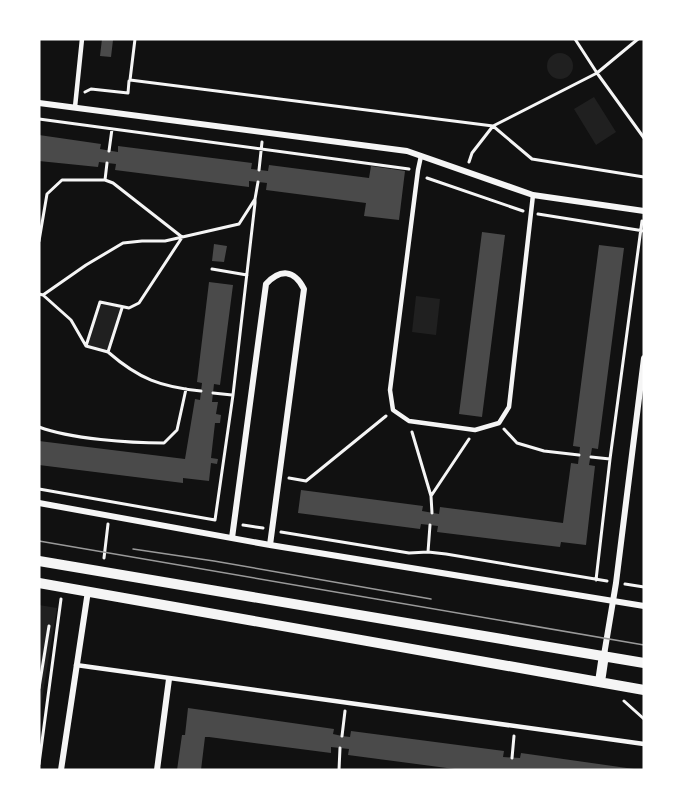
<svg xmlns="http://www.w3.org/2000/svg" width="683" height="809" font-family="Montserrat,sans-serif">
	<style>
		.green { fill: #202020 }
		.building { fill: #4a4a4a }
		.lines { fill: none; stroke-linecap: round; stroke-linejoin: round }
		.path { stroke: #f5f5f5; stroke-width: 3 }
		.service { stroke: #f5f5f5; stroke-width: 4.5 }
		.minor { stroke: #f5f5f5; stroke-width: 6 }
		.tertiary { stroke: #f5f5f5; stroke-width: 10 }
		.tram { stroke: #9a9a9a; stroke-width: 1.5 }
	</style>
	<rect width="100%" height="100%" fill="#111"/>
	<path class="green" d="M547 66a13 13 0 1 1 26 0a13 13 0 1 1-26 0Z
		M594,97L616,132L596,145L574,109Z
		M416,296L440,299L436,335L412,332Z
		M100,302L122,308L108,352L86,346Z
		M39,605L57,608L39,717Z"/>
	<path class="building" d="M102,39L113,40L111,57L100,56Z
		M39,135L101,144L100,149L118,152V146L252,163L251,169L268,171L269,165L369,178L371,166L405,171L399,220L364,216L366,203L266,190L267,183L249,181V187L115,170L116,164L99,162L98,167L39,161Z
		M482,232L505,235L482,417L459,414Z
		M214,244L227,246L224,262L212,261Z
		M599,245L624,248L598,449L592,448L589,465L595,466L586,545L561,542L560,547L437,532L438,526L421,524L420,529L298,513L301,490L423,506L422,511L439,514L440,507L563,523L571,463L578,464L580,447L573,446Z
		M209,282L233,285L220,385L214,384L212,402H218L216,414L221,415L220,423H215L211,458L218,459L217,464L211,463L209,481L183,478V483L39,465V441L185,459L195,399L200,400L202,383L197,382Z
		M188,708L334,729L333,734L342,736L350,737L351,731L504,751L503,757L520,758L521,753L641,770H462L348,755L349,749L331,747V753L209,737H205L201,770H177L182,735H185Z"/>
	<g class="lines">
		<path class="path" d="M135,39L130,80L493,126
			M575,39L597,73L638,39
			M85,92L91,89L128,93L129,81
			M39,119L409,169
			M644,138L597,73L493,126L532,159L644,177
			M109,151L112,129
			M469,162L472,153L493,126
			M259,170L262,142
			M427,178L523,211
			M105,180L107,163
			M255,199L258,182
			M538,214L644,231
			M39,241L47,194L62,180H105L113,183L182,237
			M212,269L247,275
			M39,294L43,295L71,320L86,346
			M43,295L86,265L123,243L142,241H165L239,224L255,199V203
			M122,308L108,352L86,346L100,302L129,308L139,303L181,239
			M108,352C139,379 161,387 201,391
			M213,393L232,395
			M39,427C70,439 131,443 164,443L177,430L186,389
			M504,429L517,443L544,451L579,455
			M412,432L431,496
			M591,457L610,459
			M289,478L306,481L386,416
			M39,489L215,520L233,395L255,203
			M432,513L431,496L469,439
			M243,525L263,528
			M281,532L409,553L428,552L446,554L607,581
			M428,552L430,525
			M104,558L108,524
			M596,580L610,459L642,221
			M625,584L644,587
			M39,688L49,626
			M624,701L644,719
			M342,736L345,711
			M512,758L514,736
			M39,764L61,599
			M339,770L340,748"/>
		<path class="service" d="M75,107L82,39
			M421,156L418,170L390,390L393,410L409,421L475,430L499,423L509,407L533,195
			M76,665L644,744"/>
		<path class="minor" d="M39,103L407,151L533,195L644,211
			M39,503L270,545L644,606
			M232,538L266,284C280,269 294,269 304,289L270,545
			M604,655L616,583L644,358
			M61,770L88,591
			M157,770L169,679"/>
		<path class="tertiary" d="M39,561L644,663
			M39,583L644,690
			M600,682L604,655"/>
		<path class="tram" d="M39,541L644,645
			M133,549L214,561L431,599"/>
	</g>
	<rect width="683" height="809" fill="none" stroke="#ffffff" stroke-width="81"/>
</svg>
